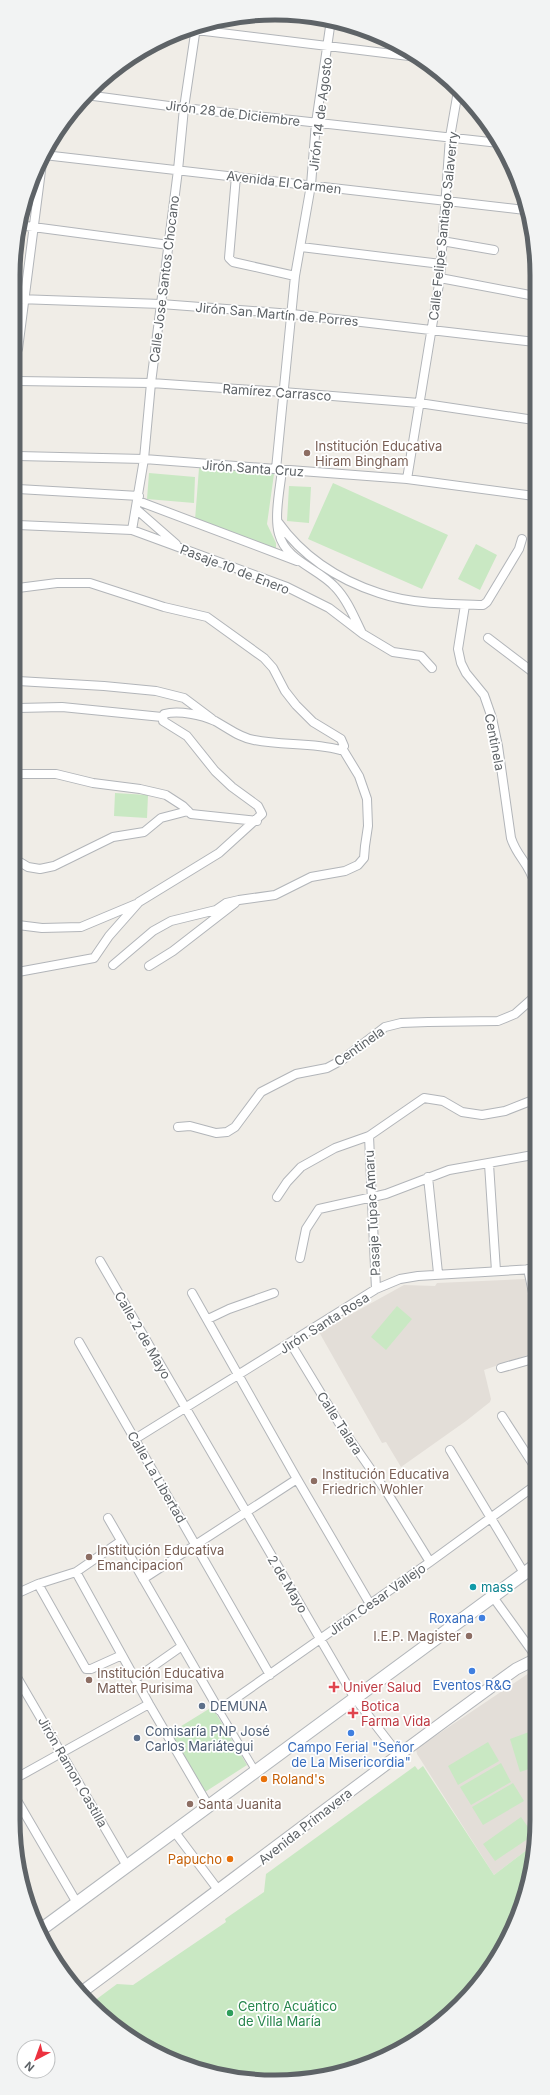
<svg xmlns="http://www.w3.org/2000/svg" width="550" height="2095" font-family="Inter,sans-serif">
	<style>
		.education { fill: #e3ded8 }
		.green { fill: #c9e8c3 }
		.sand { fill: #fbedd7 }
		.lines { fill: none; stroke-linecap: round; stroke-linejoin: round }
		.pedestrian-casing { stroke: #b2b5b9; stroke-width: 8 }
		.minor-casing { stroke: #b2b5b9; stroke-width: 10 }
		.tertiary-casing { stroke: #b2b5b9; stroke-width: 13 }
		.secondary-casing { stroke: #b3b7bb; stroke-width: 14 }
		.pedestrian { stroke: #fff; stroke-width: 6 }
		.minor { stroke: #fff; stroke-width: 8 }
		.tertiary { stroke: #fff; stroke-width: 11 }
		.secondary { stroke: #fff; stroke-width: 12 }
		.education-dot { fill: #8d6e63; stroke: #fff; stroke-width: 1.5 }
		.culture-dot { fill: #0f9aa8; stroke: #fff; stroke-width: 1.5 }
		.shop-dot { fill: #3f7fe0; stroke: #fff; stroke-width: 1.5 }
		.health-dot { fill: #e0444e; stroke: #fff; stroke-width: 1.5 }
		.service-dot { fill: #5c6f8a; stroke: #fff; stroke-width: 1.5 }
		.food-dot { fill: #e8710a; stroke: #fff; stroke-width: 1.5 }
		.leisure-dot { fill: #2e9e5b; stroke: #fff; stroke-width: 1.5 }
		.labels { text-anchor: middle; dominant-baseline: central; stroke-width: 3.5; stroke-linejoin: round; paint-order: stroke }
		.street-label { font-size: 13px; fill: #5e6367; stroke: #fff }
		.education-label { font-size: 13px; fill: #785e54; stroke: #fff; text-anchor: start }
		.culture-label { font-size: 13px; fill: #0d838f; stroke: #fff; text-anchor: start }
		.shop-label { font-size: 13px; fill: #366cbe; stroke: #fff }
		.health-label { font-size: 13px; fill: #be3a42; stroke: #fff; text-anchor: start }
		.service-label { font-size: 13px; fill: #4e5e75; stroke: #fff; text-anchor: start }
		.food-label { font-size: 13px; fill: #c56008; stroke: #fff; text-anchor: start }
		.leisure-label { font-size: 13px; fill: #27864d; stroke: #fff; text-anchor: start }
		.rim { fill: none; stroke: #5e6367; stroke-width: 5 }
	</style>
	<rect width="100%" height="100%" fill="#f0ede7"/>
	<path class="education" d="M525,1279L533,1322V1353L484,1370L491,1399L490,1402L466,1421L401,1467L386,1442L382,1443L319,1332L404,1285L435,1286L437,1283Z
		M532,1671V1846L494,1875L417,1754L416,1749Z"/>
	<path class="green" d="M199,468L274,474L267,524L276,543V548L273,550L195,520Z
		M149,473L195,477L194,503L147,499Z
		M333,483L448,535L422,589L308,539Z
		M289,486L311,487L309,523L287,521Z
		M476,544L497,555L480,590L458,579Z
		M115,793L148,795L147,818L114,816Z
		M397,1306L412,1319L386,1350L371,1337Z
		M212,1707L247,1765L205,1792L170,1733Z
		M529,1732L532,1741V1768L520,1772L510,1739Z
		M488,1742L499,1761L458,1785L448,1766Z
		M501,1763L511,1782L471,1805L460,1787Z
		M415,1766L418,1770L423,1766L494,1875L532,1846V1871L517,1920L493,1965L434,2028L343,2073L258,2081L159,2055L116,2028L90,2004L117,1984L133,1985L226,1922L225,1919L264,1892L266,1874Z
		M513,1783L524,1801L483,1825L472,1807Z
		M521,1817L532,1833V1836L495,1861L483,1844Z"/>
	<path class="sand" d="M131,2037L160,2047L180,2061L165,2057Z"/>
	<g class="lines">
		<defs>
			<path id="pedestrian" d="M219,1710L255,1770"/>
			<path id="minor" d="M188,29L417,57
				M86,95L184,108L499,143
				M44,155L525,210
				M236,176L229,258L233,262L295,276
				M18,225L169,245
				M442,241L494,250
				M301,247L441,264
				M440,278L535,296
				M18,299L161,304L292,314L535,342
				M18,349L43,155
				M18,381L151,383L283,392L419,403L534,420
				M18,456L144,459L407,479L534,496
				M276,469L295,276L311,185L316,123L331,20
				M282,470C280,488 274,517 279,534C286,561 318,568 335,587C347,599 354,617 361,631
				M407,479L440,278L450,137L458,91
				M18,489L139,496
				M138,501L297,561
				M136,509L176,544
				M278,522C303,557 339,580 379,593C411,604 450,604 483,605L487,602L519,549L522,539
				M18,525L132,530L287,587L329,608L363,634L393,652L421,656L432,668
				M132,530L144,459L151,383L178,170L184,108L196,27
				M18,588L57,583H90L164,607L207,617L264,658L273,668L285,691L296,705L313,722L341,739L344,746L340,750C311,742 283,746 254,740C240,738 228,728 215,721C202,715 179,710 164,714L163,721L187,736L215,771L232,787L258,806L262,814L219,853L139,902L109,936L94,958L18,972
				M465,605L458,649L461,663L466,673L484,695L492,718L498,746L511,838C517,857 529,863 534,882
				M488,638L534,673
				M18,681L104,686L156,691L184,698L212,719
				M18,708L62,707L162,717
				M18,774H56L93,783L140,789L166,795L183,806L191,814L257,821
				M18,861L28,867L40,869L54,866L113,837L144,832L161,818L188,811
				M18,925L42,928L81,927L136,904
				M113,965L153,931L171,921L216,910L226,903L239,900L275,895L311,877L345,871L358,865L364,858L365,846L368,826L367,799L359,776L342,748
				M149,966L173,951L235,903
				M178,1127L190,1126L216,1133L227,1132L235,1127L261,1092L296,1074L327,1068L342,1060L385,1027L401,1023L428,1022L498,1021L515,1014L533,998
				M369,1136L376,1289
				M489,1164L496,1271
				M428,1177L438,1273
				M277,1197L287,1182L301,1167L335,1148L369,1136L424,1098L443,1101L462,1112L482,1115L505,1111L533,1100
				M300,1258L306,1229L319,1209L386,1194L449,1170L533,1155
				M100,1261L354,1697L398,1754
				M528,1269L533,1293
				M192,1293L297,1479L370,1604
				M208,1319L229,1309L274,1293
				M79,1342L270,1675
				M291,1344L342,1428L388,1494L430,1562
				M501,1368L533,1359
				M502,1416L533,1464
				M135,1439L376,1289L400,1279L418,1276L533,1269
				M450,1450L524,1573
				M108,1518L219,1710L430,1562L533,1487
				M76,1572L149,1704L208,1805
				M143,1579L297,1479
				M38,1584L86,1669H91L122,1655
				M18,1593L38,1584L76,1572L121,1541
				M493,1597L532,1651
				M18,1679L127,1866
				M135,1679L182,1646
				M18,1777L149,1704
				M18,1802L77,1903
				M174,1831L219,1891"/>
			<path id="tertiary" d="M79,1994C225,1886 369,1775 516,1669L532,1661"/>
			<path id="secondary" d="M39,1931L533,1567"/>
		</defs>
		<use href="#pedestrian" class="pedestrian-casing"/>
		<use href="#minor" class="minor-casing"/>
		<use href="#tertiary" class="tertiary-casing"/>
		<use href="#secondary" class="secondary-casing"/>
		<use href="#pedestrian" class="pedestrian"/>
		<use href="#minor" class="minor"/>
		<use href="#tertiary" class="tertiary"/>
		<use href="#secondary" class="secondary"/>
	</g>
	<g class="education-dot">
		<circle cx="307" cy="453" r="4"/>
		<circle cx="314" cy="1481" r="4"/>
		<circle cx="89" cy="1557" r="4"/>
		<circle cx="469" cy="1636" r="4"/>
		<circle cx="89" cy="1680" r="4"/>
		<circle cx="190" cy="1804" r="4"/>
	</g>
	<circle class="culture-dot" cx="473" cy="1587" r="4"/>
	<g class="shop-dot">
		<circle cx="482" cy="1618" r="4"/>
		<circle cx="472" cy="1671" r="4"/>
		<circle cx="351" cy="1733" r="4"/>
	</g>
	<g class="health-dot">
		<path d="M332 1681h4v4h4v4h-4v4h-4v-4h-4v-4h4z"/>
		<path d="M351 1707h4v4h4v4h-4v4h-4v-4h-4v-4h4z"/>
	</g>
	<g class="service-dot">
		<circle cx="202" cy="1706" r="4"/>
		<circle cx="137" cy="1738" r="4"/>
	</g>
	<g class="food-dot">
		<circle cx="264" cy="1779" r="4"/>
		<circle cx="230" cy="1859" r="4"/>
	</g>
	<circle class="leisure-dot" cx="230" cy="2013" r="4"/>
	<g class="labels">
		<g class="street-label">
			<text transform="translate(233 113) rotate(7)">Jirón 28 de Diciembre</text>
			<text transform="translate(320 114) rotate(-83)">Jirón 14 de Agosto</text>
			<text transform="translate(284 182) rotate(7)">Avenida El Carmen</text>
			<text transform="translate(443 226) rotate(-84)">Calle Felipe Santiago Salaverry</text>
			<text transform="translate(164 279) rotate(-83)">Calle Jose Santos Chocano</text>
			<text transform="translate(277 314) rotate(5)">Jirón San Martín de Porres</text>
			<text transform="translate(277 392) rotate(4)">Ramírez Carrasco</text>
			<text transform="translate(253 468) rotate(4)">Jirón Santa Cruz</text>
			<text transform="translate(235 569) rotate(21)">Pasaje 10 de Enero</text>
			<text transform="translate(495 742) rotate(79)">Centinela</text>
			<text transform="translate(359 1046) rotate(-35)">Centinela</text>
			<text transform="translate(372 1213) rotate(-93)">Pasaje Túpac Amaru</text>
			<text transform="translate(324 1323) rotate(-32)">Jirón Santa Rosa</text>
			<text transform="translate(143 1335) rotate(60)">Calle 2 de Mayo</text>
			<text transform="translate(340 1423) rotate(57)">Calle Talara</text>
			<text transform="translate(157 1477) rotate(60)">Calle La Libertad</text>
			<text transform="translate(288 1584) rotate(59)">2 de Mayo</text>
			<text transform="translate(377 1599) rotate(-35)">Jirón Cesar Vallejo</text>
			<text transform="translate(73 1772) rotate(60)">Jirón Ramon Castilla</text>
			<text transform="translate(305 1826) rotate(-38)">Avenida Primavera</text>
		</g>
		<g class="education-label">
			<text x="315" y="446">Institución Educativa<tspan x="315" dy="15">Hiram Bingham</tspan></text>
			<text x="322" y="1474">Institución Educativa<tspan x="322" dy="15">Friedrich Wohler</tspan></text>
			<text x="97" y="1550">Institución Educativa<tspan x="97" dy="15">Emancipacion</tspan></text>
			<text x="461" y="1636" text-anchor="end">I.E.P. Magister</text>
			<text x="97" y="1673">Institución Educativa<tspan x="97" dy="15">Matter Purisima</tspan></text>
			<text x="198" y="1804">Santa Juanita</text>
		</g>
		<g class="culture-label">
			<text x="481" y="1587">mass</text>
		</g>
		<g class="shop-label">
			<text x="474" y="1618" text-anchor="end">Roxana</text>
			<text x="472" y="1685">Eventos R&amp;G</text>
			<text x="351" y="1747">Campo Ferial "Señor<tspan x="351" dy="15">de La Misericordia"</tspan></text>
		</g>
		<g class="health-label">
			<text x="343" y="1687">Univer Salud</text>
			<text x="361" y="1706">Botica<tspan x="361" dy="15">Farma Vida</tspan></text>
		</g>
		<g class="service-label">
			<text x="210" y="1706">DEMUNA</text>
			<text x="145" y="1731">Comisaría PNP José<tspan x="145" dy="15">Carlos Mariátegui</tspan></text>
		</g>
		<g class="food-label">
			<text x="272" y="1779">Roland's</text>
			<text x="222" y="1859" text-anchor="end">Papucho</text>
		</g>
		<g class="leisure-label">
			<text x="238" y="2006">Centro Acuático<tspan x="238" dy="15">de Villa María</tspan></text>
		</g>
	</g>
	<path d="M0 0H550V2095H0ZM275 20H275A255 255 0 0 1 530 275V1820A255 255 0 0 1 275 2075H275A255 255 0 0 1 20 1820V275A255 255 0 0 1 275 20Z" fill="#f2f3f3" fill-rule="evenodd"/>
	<path class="rim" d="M275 20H275A255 255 0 0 1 530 275V1820A255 255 0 0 1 275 2075H275A255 255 0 0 1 20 1820V275A255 255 0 0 1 275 20Z"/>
	<g transform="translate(36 2059) rotate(221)"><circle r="19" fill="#ffffff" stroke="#bfc1c2"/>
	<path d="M0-3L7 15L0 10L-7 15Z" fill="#ec313f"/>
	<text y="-6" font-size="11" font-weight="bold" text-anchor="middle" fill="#5e6367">N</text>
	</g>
</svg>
